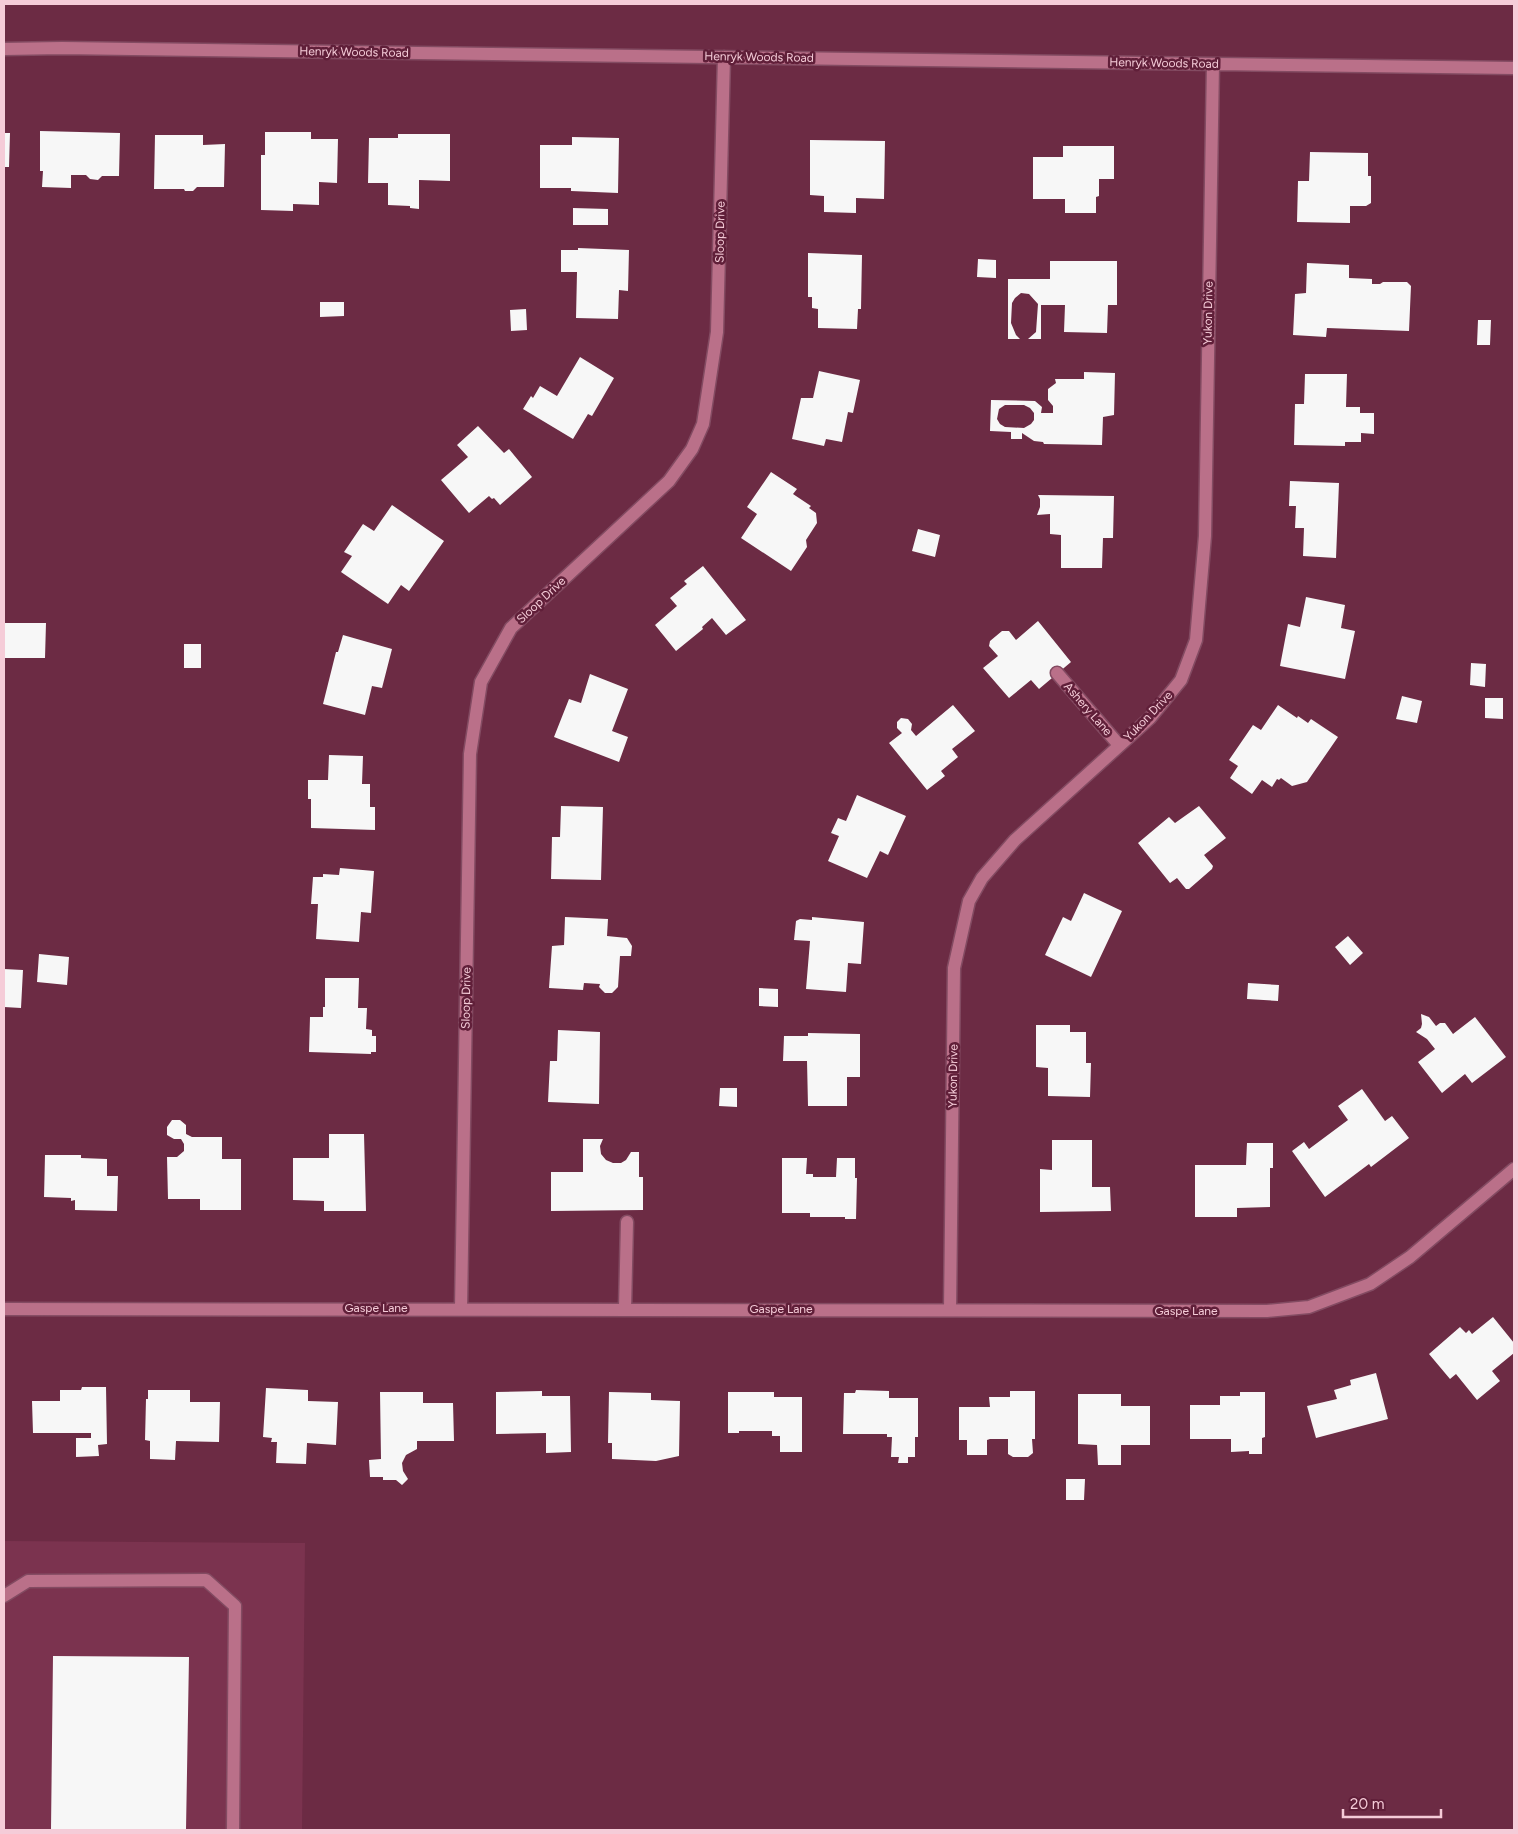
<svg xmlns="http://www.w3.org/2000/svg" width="1518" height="1834" font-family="Figtree,sans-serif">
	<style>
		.built { fill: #7b334f }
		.building { fill: #f7f7f7; fill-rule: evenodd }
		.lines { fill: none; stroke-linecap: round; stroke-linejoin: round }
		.minor-casing { stroke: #834b62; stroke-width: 15 }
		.minor { stroke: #ba7089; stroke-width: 12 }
		.labels { text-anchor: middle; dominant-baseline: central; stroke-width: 5; stroke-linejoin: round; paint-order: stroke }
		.street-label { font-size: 12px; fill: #f5ccd8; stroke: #601f39 }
	</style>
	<rect width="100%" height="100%" fill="#6c2b44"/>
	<path class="built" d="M4,1541L305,1543L302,1830H4Z"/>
	<path class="building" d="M40,131L120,133L119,176H102L98,180L90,179L86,175H71V188L42,187L43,171H40Z
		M265,132H311V139H338L337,183L319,182V205L293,204V211L261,210V155H265Z
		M4,133H10L9,167H4Z
		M398,134H450V181L419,180V209L410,208V206L388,205V183H368L369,138H398Z
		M155,135H203V145L225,144L224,187H197L193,191H185L184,189H154Z
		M572,137L619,138L618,193L571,191V188H540V145H572Z
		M810,140L885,141L884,199L856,198V213L824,212V196L810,195Z
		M1063,146H1114V179H1099V196L1096,197V213H1065V199H1033V157H1063Z
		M1310,152L1368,153V176H1371V203L1366,206H1350V223L1297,222L1298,181H1309Z
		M573,208L608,209V225H573Z
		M578,248L629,250L628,291L619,290L618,319L576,318L577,272H561V250H578Z
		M808,253L862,255L861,309H858L857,329L818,328V309L812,308V297H808Z
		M978,259L996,260V278L977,277Z
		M1050,261H1117V305H1108L1107,333L1064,332L1065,305H1041V339H1028L1036,332L1038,304L1029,294L1021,293L1015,298L1012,303L1011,323L1016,335L1020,339H1008V279H1050Z
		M1307,263L1349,265V278L1372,279V284H1380L1383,282H1407L1411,286L1409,331L1327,328L1326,337L1293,335L1295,294L1306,293Z
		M320,302H344V316L320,317Z
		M526,309L527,330L511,331L510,310Z
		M1478,320H1491L1490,345H1477Z
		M580,357L614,378L592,416L588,414L573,439L523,409L531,396L533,398L540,386L557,396Z
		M819,371L860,380L853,413L848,412L842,442L826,439L824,446L792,439L801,398H813Z
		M1084,372L1115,373L1114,415L1103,417L1102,445L1044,444L1043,442L1034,441L1022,433V439H1011V432L990,431L991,400L1035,401L1042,407L1041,413H1053V406L1048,400V389L1056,383L1055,379H1084ZM1005,405H1024L1030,408L1034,413V420L1031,424L1024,428L1005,427L1000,424L997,419L999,409Z
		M1305,374H1347L1346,407H1360V413H1374V434L1361,433V442H1345V446L1294,445L1295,404H1304Z
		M478,426L504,453L509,449L532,477L500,505L494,498L492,499L489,496L469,513L441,480L468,457L457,445Z
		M771,472L797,489L793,494L811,506L809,508L816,513L817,523L806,540L807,547L791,571L741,538L757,514L747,507Z
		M1290,481L1339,483L1336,558L1303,556L1304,528H1295L1296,506H1289Z
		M1038,495L1114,496L1113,538H1103L1102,568H1061V535L1050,534V514L1037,515L1040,507V499Z
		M392,505L444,541L409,591L401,585L388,604L341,572L352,556L344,552L363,524L374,531Z
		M918,529L940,535L935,557L912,551Z
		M703,566L746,620L726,635L712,618L702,627L703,629L676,651L655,625L677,606L670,598L687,584L684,581Z
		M1306,597L1345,605L1341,628L1355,631L1345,679L1280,666L1288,624L1300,627Z
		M1038,621L1071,662L1039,689L1031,680L1009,698L983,668L998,656L989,646L990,641L1002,631H1009L1016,640Z
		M4,623H46L45,658H4Z
		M343,635L392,649L382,688L372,686L365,715L323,704L336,652H338Z
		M184,644H201V668H184Z
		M1471,663L1486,664L1485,687L1470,685Z
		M590,674L628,689L612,731L628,737L619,762L554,737L569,699L581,703Z
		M1402,696L1422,701L1417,723L1396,719Z
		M1485,698H1503V719L1485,718Z
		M953,705L975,731L952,749L958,757L941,771L945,776L927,790L889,743L902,733L897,728V722L901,718L908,719L912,724L911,730L916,736Z
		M1278,705L1297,718L1298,716L1308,723L1311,719L1338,737L1307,782L1292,786L1281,778L1279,780L1277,779L1272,787L1262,780L1252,794L1230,778L1238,766L1229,760L1253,725L1261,730Z
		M329,755L363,756L362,784H370V807H375V830L311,828V799H308V780H328Z
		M857,795L906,816L888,855L880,851L867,878L828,861L839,836L831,833L838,818L846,821Z
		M561,806L603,807L601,880L551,879L552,837H560Z
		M1199,806L1226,838L1204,855L1213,866L1212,869L1189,889H1186L1177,878L1170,883L1138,843L1169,817L1175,823Z
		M340,868L374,871L371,913L361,912L359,942L316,939L318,904H311L313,877H323V874L339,875Z
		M1084,893L1122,911L1091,977L1045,955L1063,917L1071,921Z
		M565,917L608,919L607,936L627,938L632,946L631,956H620L618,987L612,993H605L599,987L600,984L584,983L583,990L549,988L552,946L564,945Z
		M812,917L864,922L861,964L848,963L846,992L806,989L810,941L794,940L796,921L800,919L812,920Z
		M1348,936L1363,953L1350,965L1335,947Z
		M39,954L69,957L67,985L37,982Z
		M4,969L23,970L21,1008L4,1007Z
		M325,978H359L358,1008H367L366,1029L372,1030V1036H376V1052H371V1054L309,1052L310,1017H323V1007H325Z
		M1248,983L1279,985L1278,1001L1247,999Z
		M759,988L778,989V1007L759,1006Z
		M1421,1014L1429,1017L1436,1026L1440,1023H1445L1453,1034L1475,1017L1506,1057L1472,1083L1465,1074L1442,1093L1418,1062L1435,1049L1427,1039L1416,1032L1421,1028L1422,1024Z
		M1036,1025H1070V1032H1086V1063H1091L1090,1097L1048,1096V1068L1036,1067Z
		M558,1030L600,1032L599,1104L548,1102L550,1061H557Z
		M808,1033L860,1034V1077H847V1106H808L807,1061H783L784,1036H808Z
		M720,1088H737V1107L719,1106Z
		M1362,1089L1385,1121L1392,1116L1409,1138L1371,1167L1369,1164L1325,1197L1292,1151L1304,1142L1309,1149L1348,1120L1338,1106Z
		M172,1120H180L186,1125V1134L192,1137H222V1159H241V1210H200V1199H168L167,1157H177L184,1151V1144L181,1139H174L167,1135V1127Z
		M329,1134H364L366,1211H324V1201L293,1200V1158H329Z
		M583,1139H603L600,1146L601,1154L606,1160L613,1163H621L626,1160L631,1152H639V1177H643V1210L551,1211V1172H583Z
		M1052,1140H1092V1187H1110L1111,1211L1040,1212V1169L1052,1170Z
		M1247,1143H1273V1168H1270V1207L1237,1208V1217H1195V1165H1246Z
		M45,1155H81V1158L107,1159V1176H118L117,1211L75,1210V1200L71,1201V1198L44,1197Z
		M782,1158H807L806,1174H813V1177H836L837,1158H855V1178H857L856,1219H845V1217H810V1213H782Z
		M1493,1317L1514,1343V1353L1492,1371L1500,1381L1477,1400L1456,1374L1450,1379L1429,1354L1460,1327L1466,1333L1469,1330L1472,1334Z
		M1376,1373L1388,1419L1316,1438L1307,1406L1337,1399L1334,1390L1351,1385L1350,1380Z
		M82,1387H106L107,1444L98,1445L99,1456L76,1457V1438H91V1433H33L32,1401H60V1390H81Z
		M266,1388L308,1390V1401L338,1402L336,1445L307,1443L306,1464L276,1463L277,1442H271L272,1438L263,1437Z
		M148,1390H190V1402H220L219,1442L176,1441L175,1460L150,1459V1441L145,1440L146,1399H148Z
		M856,1390L889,1391V1398H918V1437H915V1457H908V1463H898L899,1457H891L892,1437H887V1434H843L844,1393H855Z
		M542,1391V1396H570L571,1452L546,1453V1433L496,1434V1392Z
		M1010,1391H1035V1439H1032L1033,1453L1028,1457H1013L1008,1454V1439H990L987,1440V1455H967V1440H959V1407H990L989,1397H1010Z
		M380,1392H423V1403H453L454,1441H417V1449L406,1455L402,1463L403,1471L408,1479L402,1485L396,1480H383V1477H370L369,1460L381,1459Z
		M609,1392L651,1393V1400L680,1401L679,1456L656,1461L612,1459V1443H608Z
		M728,1392H774V1397H802V1452H780V1436H772V1431H739V1433H728Z
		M1240,1392H1265V1437L1262,1438V1454H1249V1451L1231,1452V1439H1190V1405H1220V1396H1240Z
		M1078,1394H1121V1406H1150V1445H1121V1465H1098L1097,1445L1078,1444Z
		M1066,1479H1085L1084,1500H1066Z
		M53,1656L189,1657L186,1830H51Z"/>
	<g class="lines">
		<defs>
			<path id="minor" d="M4,49L62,48L1514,68
				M1057,673L1119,745
				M4,1309L1267,1311L1309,1307L1370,1284L1410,1257L1514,1169
				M461,1309L470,754L481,682L511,628L669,481L692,449L703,424L717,332L724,57
				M625,1309L627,1222
				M950,1310L954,968L969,901L982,878L1015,840L1150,718L1181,680L1196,640L1205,536L1213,64
				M4,1596L28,1581L206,1580L235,1606L233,1830"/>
		</defs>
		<use href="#minor" class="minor-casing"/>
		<use href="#minor" class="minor"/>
	</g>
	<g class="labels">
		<g class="street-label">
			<text transform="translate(354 52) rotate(1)">Henryk Woods Road</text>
			<text transform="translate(759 57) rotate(1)">Henryk Woods Road</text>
			<text transform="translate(1164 63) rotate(1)">Henryk Woods Road</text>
			<text transform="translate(720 232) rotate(-89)">Sloop Drive</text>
			<text transform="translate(1208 313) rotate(-89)">Yukon Drive</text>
			<text transform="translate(541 600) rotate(-43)">Sloop Drive</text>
			<text transform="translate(1088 709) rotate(49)">Ashery Lane</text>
			<text transform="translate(1148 716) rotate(-46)">Yukon Drive</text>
			<text transform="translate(466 998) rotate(-89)">Sloop Drive</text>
			<text transform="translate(953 1076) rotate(-89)">Yukon Drive</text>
			<text x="376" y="1308">Gaspe Lane</text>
			<text x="781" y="1309">Gaspe Lane</text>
			<text x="1186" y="1311">Gaspe Lane</text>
		</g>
	</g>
	<rect width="1518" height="1834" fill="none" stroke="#f5ccd8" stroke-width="10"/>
	<path d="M1343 1809v8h98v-8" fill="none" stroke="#f5ccd8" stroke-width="2.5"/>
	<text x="1350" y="1809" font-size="15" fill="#f5ccd8" stroke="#601f39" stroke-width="4" paint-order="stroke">20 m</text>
</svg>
